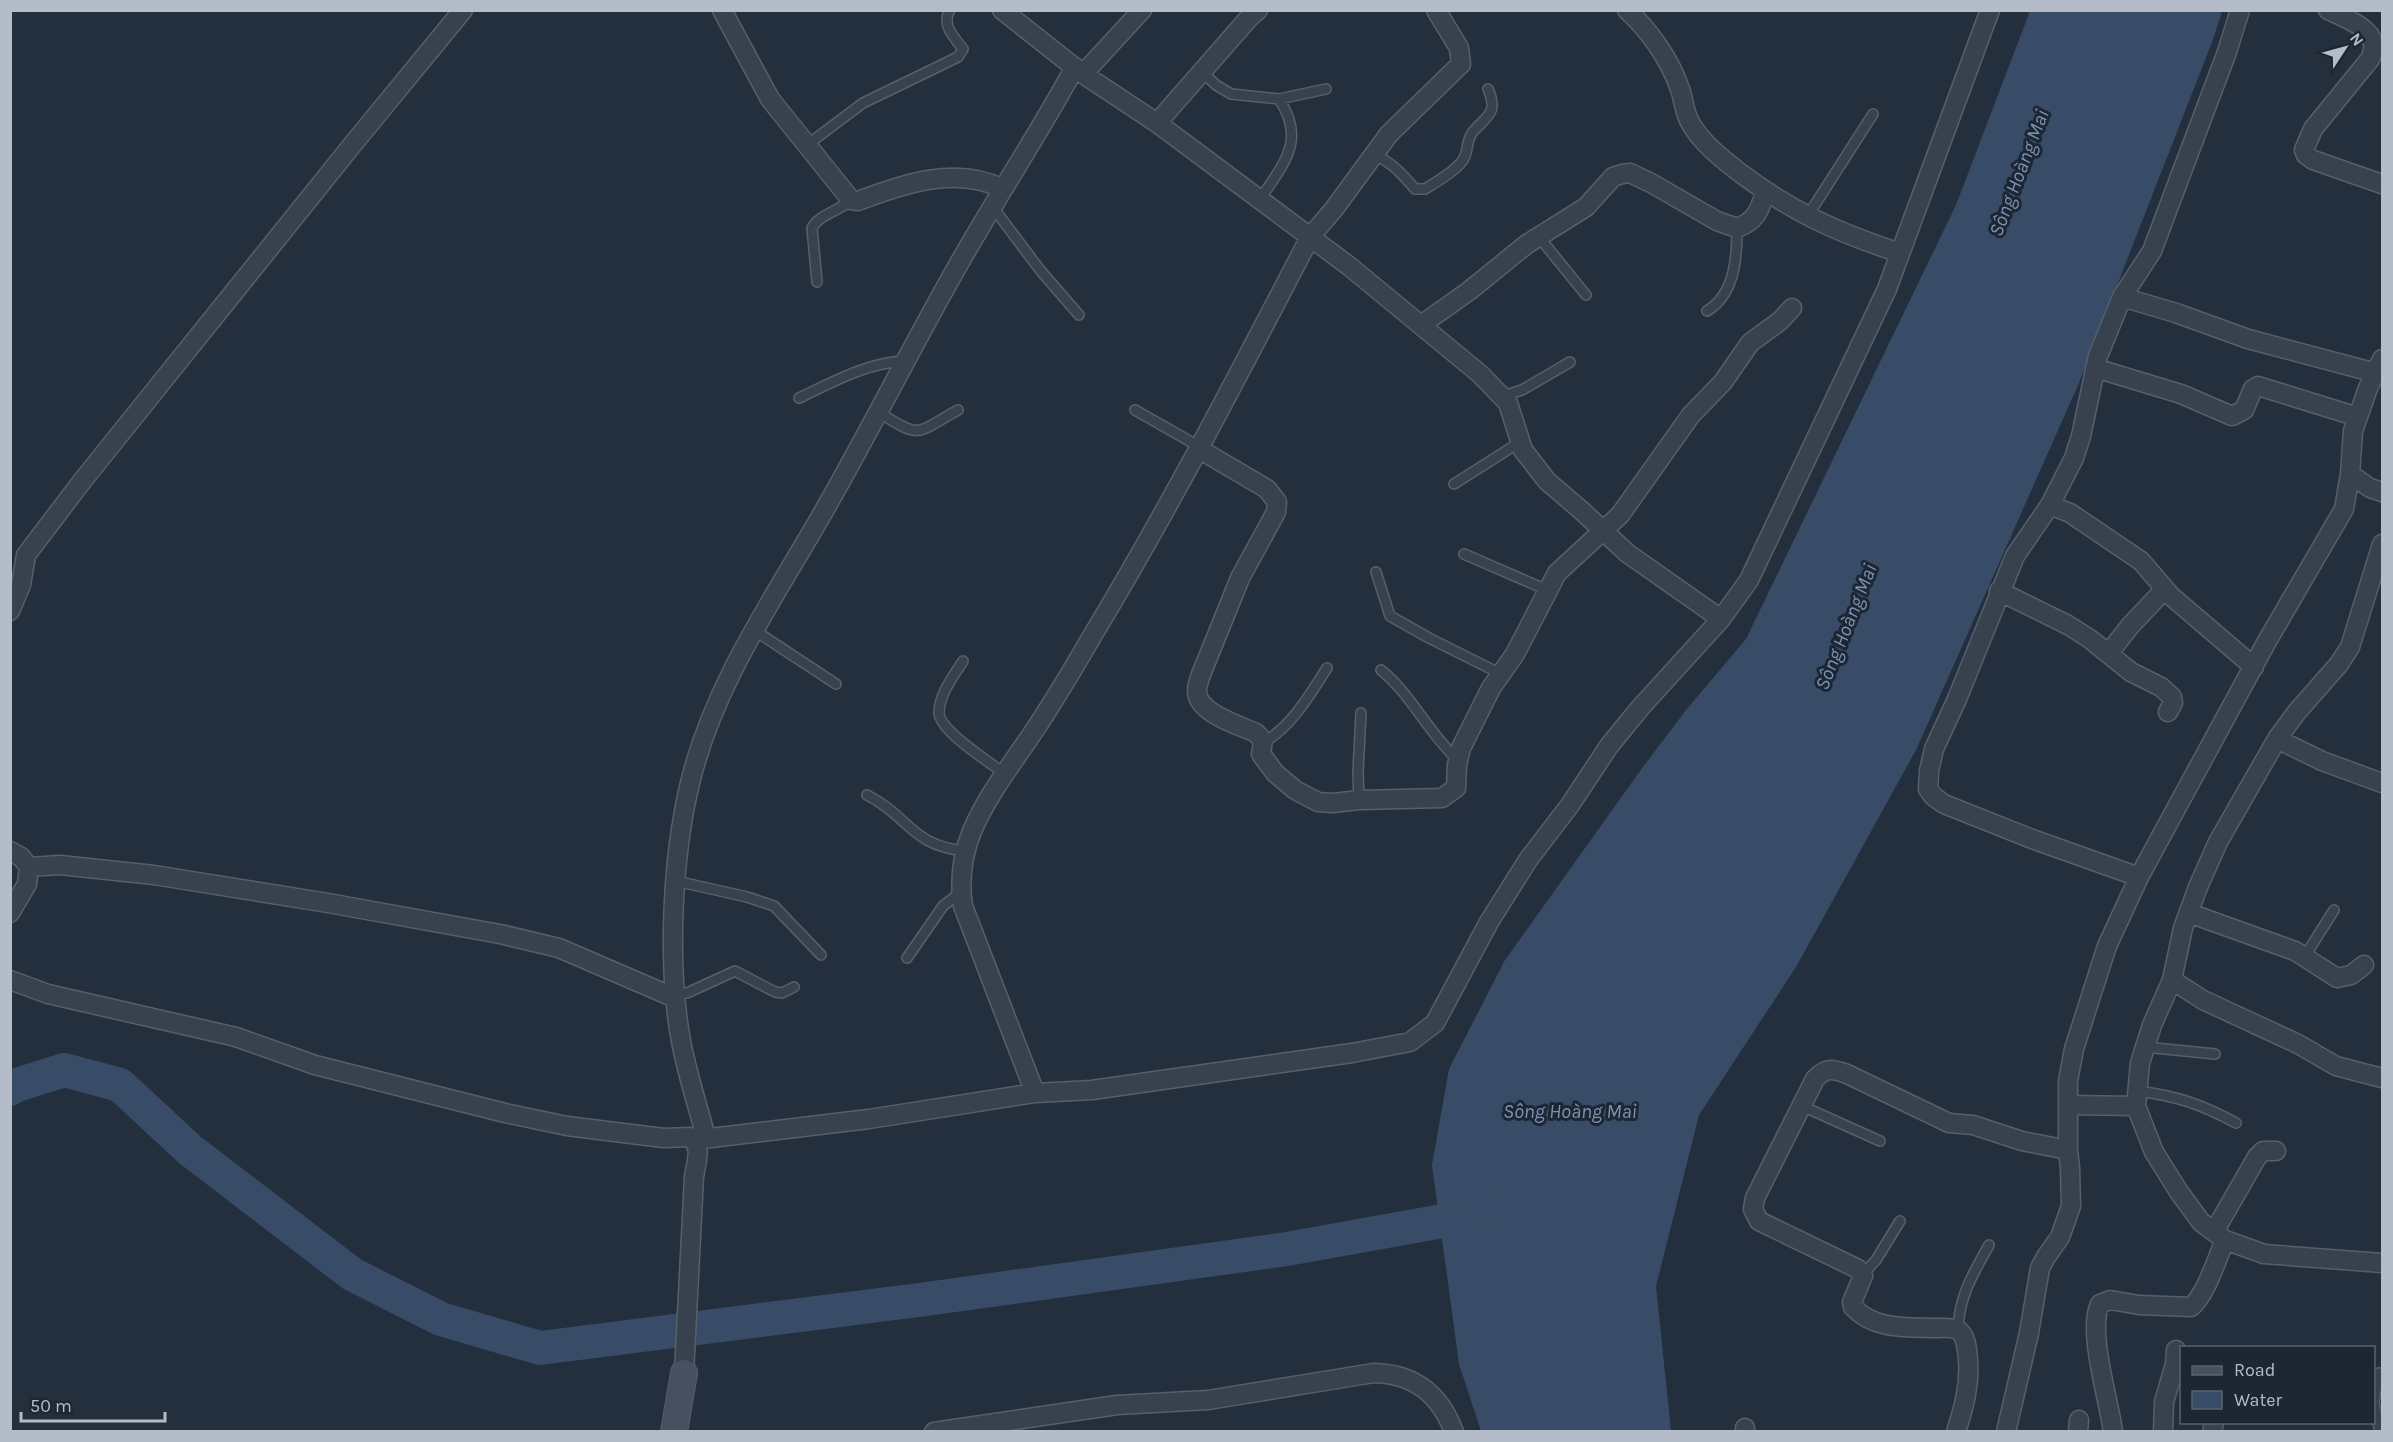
<svg xmlns="http://www.w3.org/2000/svg" width="2393" height="1442" font-family="Karla,sans-serif">
	<style>
		.water { fill: #394c67 }
		.lines { fill: none; stroke-linecap: round; stroke-linejoin: round }
		.river { stroke: #394c67; stroke-width: 34 }
		.lane-casing { stroke: #565f6c; stroke-width: 12 }
		.street-casing { stroke: #565f6c; stroke-width: 21 }
		.secondary-casing { stroke: #565f6c; stroke-width: 28 }
		.lane { stroke: #38414e; stroke-width: 9 }
		.street { stroke: #38414e; stroke-width: 18 }
		.secondary { stroke: #465061; stroke-width: 26 }
		.labels { text-anchor: middle; dominant-baseline: central; stroke-width: 6; stroke-linejoin: round; paint-order: stroke }
		.water-label { font-size: 20px; font-style: italic; fill: #7c92b1; stroke: #1d2633 }
	</style>
	<rect width="100%" height="100%" fill="#242f3e"/>
	<path class="water" d="M2030,11H2222L2214,37L2079,383L1916,750L1796,967L1699,1115L1656,1286L1671,1431H1481L1459,1364L1432,1165L1449,1069L1505,960L1640,771L1686,710L1746,639L1956,205Z"/>
	<g class="lines">
		<path class="river" d="M10,1089L17,1085L64,1070L120,1085L190,1150L352,1274L441,1319L540,1348L919,1300L1287,1249L1487,1213"/>
		<defs>
			<path id="lane" d="M1201,71L1216,85L1231,94L1279,99L1326,89
				M807,145L863,103L958,57L963,49C954,37 941,25 950,10
				M1374,155C1392,162 1403,175 1415,189H1425C1435,183 1461,168 1465,156C1468,149 1467,140 1472,133C1486,116 1499,114 1488,89
				M1259,201C1283,164 1307,141 1279,99
				M992,206L1040,270L1079,315
				M1807,217L1873,114
				M1539,237L1586,295
				M817,282L812,228C819,214 840,211 851,200
				M1707,311C1735,294 1737,258 1737,228
				M1503,396L1522,390L1570,362
				M799,398C833,382 868,362 906,361
				M1135,410L1200,447
				M880,413C922,440 916,433 958,410
				M1454,484L1520,442
				M1464,554L1547,590
				M1376,572L1390,616L1429,638L1501,674
				M754,630L836,684
				M963,661C953,677 940,693 939,712C938,730 989,762 1004,773
				M1381,670C1412,695 1428,733 1458,760
				M1263,743C1292,726 1309,696 1327,668
				M867,795C910,817 911,846 966,851
				M1359,800L1358,772L1361,713
				M676,881L747,897L774,906L821,955
				M2305,956L2334,910
				M907,958L943,906L961,892
				M675,994L687,993L735,971L775,992L782,993L794,987
				M2145,1047L2215,1054
				M2137,1091C2177,1096 2201,1104 2236,1123
				M1802,1106L1880,1141
				M1863,1274L1876,1260L1900,1221
				M1958,1330C1959,1296 1973,1274 1989,1245
				M2379,1373L2374,1402L2380,1432"/>
			<path id="street" d="M722,10L770,99L851,200L858,201C903,184 957,165 1003,189
				M1002,10L1083,74L1157,123L1349,266L1480,374L1508,403L1523,450L1547,481L1582,511L1627,553L1721,619
				M1627,10C1650,31 1670,60 1680,89C1684,100 1684,113 1691,124C1702,143 1721,158 1739,172C1792,212 1836,232 1900,253
				M2328,10C2349,20 2384,31 2370,59L2313,129L2304,150L2306,155L2313,160L2382,184
				M1083,74L1142,10
				M1157,123L1248,19L1258,10
				M2122,297L2176,313L2248,339L2376,373
				M1421,325L1469,291L1527,244L1586,207L1613,177L1622,174L1630,173L1651,183L1717,221L1737,228C1756,221 1760,210 1765,192
				M2382,359L2368,388L2353,431L2350,474L2370,488L2382,492
				M2095,368L2181,394L2232,416L2244,410L2253,389L2258,386L2358,417
				M1199,449L1267,489L1277,502L1276,512L1240,578L1200,677C1199,681 1197,686 1197,691C1197,713 1239,725 1256,733C1264,740 1263,744 1261,754L1275,773L1295,790L1318,802L1333,803L1359,800L1442,798L1456,788L1457,765L1461,748L1491,688L1515,654L1557,573L1620,515L1691,415L1723,382L1750,343L1780,321L1792,308
				M2050,505L2070,513L2141,561L2171,596L2254,667
				M2382,544L2350,647L2339,664L2296,713L2277,739L2218,842L2198,887L2183,928L2172,980L2152,1025L2140,1063L2136,1106L2154,1152L2179,1192L2201,1222L2225,1240L2264,1254L2382,1263
				M1999,591L2068,625L2090,639L2131,672L2161,687L2172,697L2173,703L2168,712
				M10,611L21,585L26,555L83,480L353,144L463,10
				M2109,653L2130,626L2165,589
				M2277,739L2322,761L2382,783
				M10,851L21,857L29,867L27,884L10,913
				M29,867L60,865L154,875L328,903L500,934L559,948L675,998
				M2139,877L2032,839L1944,804L1933,796L1928,789L1929,771L1934,749L1957,699L2015,556L2050,505L2074,458L2081,436L2098,356L2122,297L2152,251L2227,52L2240,10
				M2189,913L2295,951L2337,978L2351,975L2364,965
				M10,980L48,994L236,1037L315,1065L505,1113L567,1126L623,1133L664,1138L690,1137C703,1146 696,1163 694,1177L684,1373
				M2172,980L2203,1000L2298,1044L2336,1066L2382,1078
				M1035,1093L963,906C959,880 962,856 972,831C988,794 1012,764 1034,731C1054,701 1073,669 1091,638C1170,507 1240,372 1310,237L1334,209L1389,134L1461,64L1459,48L1436,10
				M2068,1105L2136,1106
				M706,1138C698,1106 687,1074 681,1041C667,965 672,858 690,783C714,683 775,597 825,509C872,427 914,342 961,260C998,195 1039,133 1075,67
				M694,1140L869,1119L1035,1093L1092,1090L1352,1053L1410,1042L1435,1023L1489,922L1528,860L1570,805L1609,746L1640,708L1721,619L1749,580L1887,289L1990,10
				M2214,1232L2257,1157L2263,1151H2276
				M1745,1428V1432
				M934,1432L1117,1405L1208,1400L1374,1373C1414,1374 1440,1394 1454,1432
				M1956,1432C1964,1407 1970,1385 1968,1360C1967,1350 1967,1336 1958,1330C1952,1327 1942,1328 1935,1328C1907,1327 1874,1330 1853,1307L1852,1302L1863,1276L1858,1269L1759,1221L1753,1209L1755,1198L1815,1079C1826,1067 1833,1069 1847,1074L1949,1123L1973,1125L2022,1141L2068,1150
				M2006,1432L2029,1333L2040,1268L2046,1257L2060,1237L2071,1206L2070,1168L2068,1150V1081L2074,1049L2107,946L2139,877L2266,643L2344,509L2350,474
				M2078,1432L2079,1420
				M2113,1432C2109,1399 2087,1332 2100,1304L2110,1300L2139,1305L2191,1307C2206,1295 2217,1258 2225,1240
				M2163,1432L2164,1402L2175,1364L2176,1350
				M2212,1432L2214,1422"/>
			<path id="secondary" d="M674,1432L684,1373"/>
		</defs>
		<use href="#lane" class="lane-casing"/>
		<use href="#street" class="street-casing"/>
		<use href="#secondary" class="secondary-casing"/>
		<use href="#lane" class="lane"/>
		<use href="#street" class="street"/>
		<use href="#secondary" class="secondary"/>
	</g>
	<g class="labels">
		<g class="water-label">
			<text transform="translate(2019 173) rotate(-69)">Sông Hoàng Mai</text>
			<text transform="translate(1846 627) rotate(-68)">Sông Hoàng Mai</text>
			<text x="1570" y="1111">Sông Hoàng Mai</text>
		</g>
	</g>
	<rect width="2393" height="1442" fill="none" stroke="#b4bcc9" stroke-width="24"/>
	<rect x="2180" y="1346" width="195" height="78" fill="#1d2633" stroke="#59626f" stroke-width="1.5"/>
	<rect x="2192" y="1366" width="30" height="9" fill="#465061" stroke="#59626f" stroke-width="1.5"/>
	<text x="2234" y="1376" font-size="18" fill="#b4bcc9">Road</text>
	<rect x="2192" y="1391" width="30" height="18" fill="#394c67" stroke="#59626f" stroke-width="1.5"/>
	<text x="2234" y="1406" font-size="18" fill="#b4bcc9">Water</text>
	<g transform="translate(2345 48) rotate(54)" stroke="#1d2633" stroke-width="4.5" paint-order="stroke">
	<path d="M0-4.5L10 22L0 15L-10 22Z" fill="#b4bcc9"/>
	<text y="-9" font-size="16" font-weight="bold" text-anchor="middle" fill="#b4bcc9">N</text>
	</g>
	<path d="M21 1412v9h144v-9" fill="none" stroke="#b4bcc9" stroke-width="3"/>
	<text x="30" y="1412" font-size="18" fill="#b4bcc9" stroke="#1d2633" stroke-width="4.5" paint-order="stroke">50 m</text>
</svg>
